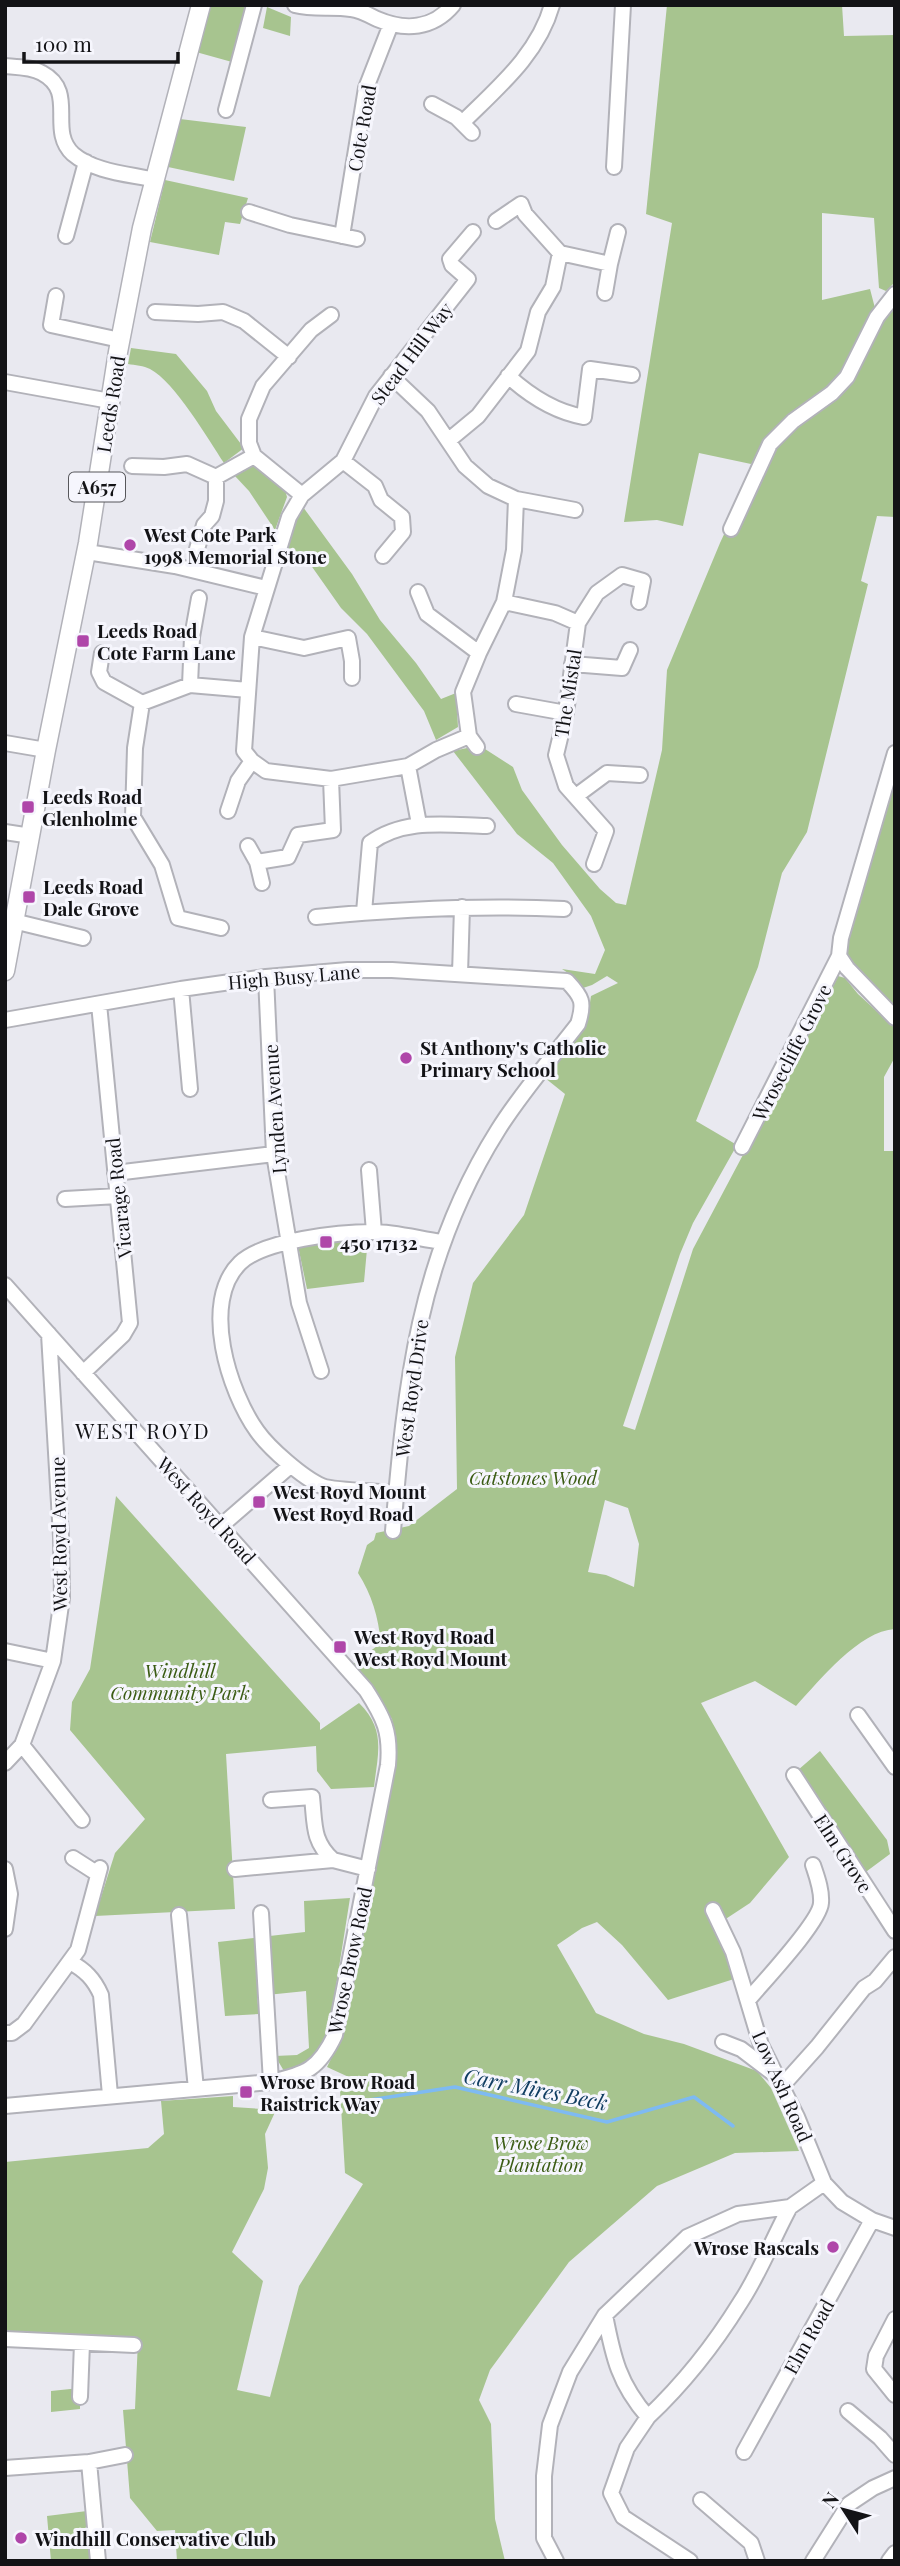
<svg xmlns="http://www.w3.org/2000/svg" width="900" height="2566" font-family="'Playfair Display',serif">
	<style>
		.green { fill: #a7c48f; fill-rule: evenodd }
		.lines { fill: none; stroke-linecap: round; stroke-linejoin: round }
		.stream { stroke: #7ebaf2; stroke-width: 3.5 }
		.minor-casing { stroke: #b2b2b9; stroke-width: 18 }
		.major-casing { stroke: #b2b2b9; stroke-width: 21 }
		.minor { stroke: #fff; stroke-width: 14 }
		.major { stroke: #fff; stroke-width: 18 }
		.poi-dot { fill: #af46a9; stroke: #f6f6fd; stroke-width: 2.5 }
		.labels { text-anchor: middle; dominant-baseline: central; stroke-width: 6; stroke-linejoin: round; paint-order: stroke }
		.shield { fill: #f6f6fd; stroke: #57575b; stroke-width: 2 }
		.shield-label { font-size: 18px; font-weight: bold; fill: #131316 }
		.street-label { font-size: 19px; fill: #131316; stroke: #f6f6fd }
		.poi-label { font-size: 19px; font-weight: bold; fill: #131316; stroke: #f6f6fd; text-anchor: start }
		.park-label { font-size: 19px; font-style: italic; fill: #3b5c14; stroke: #f6f6fd }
		.neighbourhood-label { font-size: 21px; letter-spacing: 2px; fill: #131316; stroke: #f6f6fd }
		.water-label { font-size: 21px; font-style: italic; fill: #103d61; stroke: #f6f6fd }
	</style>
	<rect width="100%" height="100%" fill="#e9e9f0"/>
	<path class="green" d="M209,5H247L232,62L196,52Z
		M667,5H842L844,36L895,35V282L886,291L879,288L874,218L822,213V300L870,289L876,312L848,369L827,390L776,426L751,464L699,453L683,526L657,520L624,522L672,223L646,214Z
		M267,7L291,17L290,36L263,28Z
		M180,119L246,127L234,181L168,167Z
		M165,180L248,198L240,224L225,222L219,255L150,242Z
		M895,299V517L877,516L861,581L868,584L807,832L782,873L758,967L696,1121L737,1145L693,1223L680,1254L623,1426L635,1430L693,1249L838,976L845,978L858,994L895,1028V1057L884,1077V1151H895V1629C859,1631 820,1680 796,1706L755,1681L701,1703L789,1857L750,1903L715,1926L734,1979L668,2000L622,1945L597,1922L582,1928L557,1945L596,2013L644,2034L684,2044L757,2071L771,2088L799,2151L735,2153L657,2186L569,2262L490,2370L479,2400L491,2424L495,2519L505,2561H177L175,2530L157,2531L130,2498L123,2410L135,2409L138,2340L5,2332V2162L148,2148L164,2134L161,2101L233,2096V2107L276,2110L265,2134L268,2168L264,2189L232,2252L263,2281L237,2390L270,2397L299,2286L363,2184L345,2173L340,2090L355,2091L353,2079L327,2067L344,2032L396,1750L392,1719L368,1683L352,1665L381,1643C378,1616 372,1595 358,1573L367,1545L374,1540L376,1533L409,1526L457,1489L455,1357L473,1283L524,1215L565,1094L545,1078L589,1009L591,996L618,983L607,976L592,985L583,988L574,977L562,969L595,974L605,950L591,916L553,863L517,834L453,751L467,748L479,755L485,749L513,767L522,790L562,845L600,889L616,903L626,905L662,750L667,670L720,543L752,474L794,426L816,409ZM605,1500L628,1508L639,1544L634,1587L606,1575L588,1572Z
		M131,348L176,354L207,391L216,411L244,448L224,463C208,439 175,382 150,369C144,366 135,365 128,364Z
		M258,466L285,490L287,497L275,530L249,491L234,475L249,467Z
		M303,507L352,574L380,620L416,663L441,699L456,693L458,727L436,740L424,711L367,634L341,608L303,554L285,551L295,514Z
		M895,772V1012L850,962L846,949Z
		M368,1238L364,1282L307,1289L298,1246Z
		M116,1496L320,1723V1730L359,1703C386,1730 378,1752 374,1787L331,1789L317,1771L316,1746L226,1754L235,1909L95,1916L115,1853L145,1819L70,1730L72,1702L90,1669Z
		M820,1751L887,1840L890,1854L863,1874L798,1770Z
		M350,1898L328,2037C316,2056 305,2065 284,2071L275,2056L297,2055L309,2048L306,1991L257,1996L259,2014L225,2016L218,1942L305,1932L304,1901Z
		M80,2388V2409L51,2412V2391Z
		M87,2511L92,2561H51L47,2516Z"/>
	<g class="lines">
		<path class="stream" d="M363,2101L455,2087L607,2122L694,2097L733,2126"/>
		<defs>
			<path id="minor" d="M295,5C314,10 332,6 351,9C360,10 369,15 377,19C405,31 433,29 453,5
				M5,66C17,67 32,67 42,73C78,92 47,130 73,154C94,172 129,174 155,180
				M432,104L456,117L472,133
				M226,110L254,5
				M462,123C497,88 538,55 552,5
				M614,167L623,5
				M249,212L290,225L357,239
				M496,221L521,204L525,214L560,253L610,264L618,232
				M66,236L86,162
				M342,236L366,88L391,24
				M605,293L610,264
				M56,296L51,325L120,340
				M155,312L198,314L223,312L244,321L289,357
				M391,376L428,411L465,466L488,486L516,499L575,510
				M508,376C530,396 554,412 584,417L590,369L632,375
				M5,382L110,401
				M449,440L478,416L528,351L538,312L553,287L560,253
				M343,461L375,486L381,500L402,517L403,532L383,556
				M132,466L164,467L187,464L216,477L254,456
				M302,495L254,456L249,443V419L263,386L311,330L331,315
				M731,529L770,444L793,421L832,393L847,377L877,317L895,294
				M197,549L204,525L212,516L216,501V477
				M87,552L175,566L266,588
				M418,592L427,614L479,653
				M504,602L555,613L578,623
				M252,637L304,648L348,638L352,661V678
				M102,653L99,672L104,682L142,703L190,685L248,690
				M572,664L622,668L630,650
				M190,685L192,637L199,598
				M142,703L135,748L133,817L162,865L178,918L221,928
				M516,704L566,713
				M5,743L46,750
				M477,747L469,736L463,692L479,653L504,602L514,550L516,499
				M252,761L266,771L331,779L408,766L436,750L469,736
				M408,766L419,824
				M576,796L607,773L640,775
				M228,811L238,781L252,761L244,751L252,637L289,517L302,495L343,461L376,396L468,279L452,265L450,259L473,232
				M5,832L31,836
				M248,846L257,862L262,883
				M257,862L288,857L298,835L333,830L331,779
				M594,864L606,831L566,786L556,755L566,713L578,623L597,593L622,575L643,581L639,602
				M364,912L370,843C404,818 446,825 487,826
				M316,917C399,909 481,905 564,909
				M5,919L83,938
				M839,956L847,968L895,1018
				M460,974L462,907
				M266,977L274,1154L299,1303L321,1371
				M181,989L190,1089
				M5,1020L181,989L266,977L348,970H392L567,981C582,997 585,1002 578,1024C551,1059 521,1093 498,1130C418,1257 405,1385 393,1531
				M742,1147L839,956L841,938L895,753
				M369,1170L374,1232
				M115,1173L274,1154
				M65,1199L118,1196
				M5,1285L366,1690C384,1718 391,1732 388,1765L335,2035C319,2069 306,2074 271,2082L5,2106
				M83,1373L123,1335L130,1323L99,1004
				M396,1493C380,1491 334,1491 322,1486C303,1478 269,1448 257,1431C229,1392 200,1302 240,1263C264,1240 340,1232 373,1232C395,1232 420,1239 442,1242
				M222,1525L290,1466
				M5,1651L53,1661
				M858,1715L895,1767
				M22,1745L82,1820
				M5,1763L22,1745L53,1661L62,1598L61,1537L49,1334
				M794,1775L895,1931
				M271,1800L312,1797C315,1824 312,1841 333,1860
				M73,1858L98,1874
				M5,1869L10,1894L5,1929
				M235,1869L333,1860L368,1869
				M713,1910L733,1952L761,2045L797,2117L824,2183L842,2202L872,2220L895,2228
				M261,1913L271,2082
				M179,1915L196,2089
				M70,1962C85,1970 94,1979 101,1995L110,2095
				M749,1999C764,1981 820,1922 821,1903C822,1890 817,1877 813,1865
				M5,2033H12L24,2024L78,1950L100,1868
				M723,2042L741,2049L774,2074
				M782,2086L817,2047L864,1988L875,1981L895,1957
				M605,2315C613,2357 619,2384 648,2417L627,2448L611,2493L623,2517L690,2561
				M895,2319L876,2356L874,2369L895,2395
				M5,2339L134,2345
				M80,2397L82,2343
				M848,2411L880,2438L895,2455
				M648,2417C684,2383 714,2345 740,2303C760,2273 773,2238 790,2207
				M744,2452L872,2220
				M89,2462L98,2561
				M5,2468L89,2462L125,2455
				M701,2500L751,2543L757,2561
				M556,2561L544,2538V2476L550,2425L570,2372L605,2315L687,2237L738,2214L790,2207L824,2183
				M813,2561L849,2504L873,2488L895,2478
				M889,2561L895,2553"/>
			<path id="major" d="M5,971L46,750L88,543L118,352L142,228L201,5"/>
		</defs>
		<use href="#minor" class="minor-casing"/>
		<use href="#major" class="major-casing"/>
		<use href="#minor" class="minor"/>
		<use href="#major" class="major"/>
	</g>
	<g class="poi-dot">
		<circle cx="130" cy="545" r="7"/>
		<rect x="76" y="634" width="14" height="14" rx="3.5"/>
		<rect x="21" y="800" width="14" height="14" rx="3.5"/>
		<rect x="22" y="890" width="14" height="14" rx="3.5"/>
		<circle cx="406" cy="1058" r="7"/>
		<rect x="319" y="1235" width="14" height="14" rx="3.5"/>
		<rect x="252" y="1495" width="14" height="14" rx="3.5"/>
		<rect x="333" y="1640" width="14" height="14" rx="3.5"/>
		<rect x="239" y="2085" width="14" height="14" rx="3.5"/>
		<circle cx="833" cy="2247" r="7"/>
		<circle cx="21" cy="2538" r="7"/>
	</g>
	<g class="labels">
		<rect class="shield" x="69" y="472.5" width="56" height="29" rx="5"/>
		<g class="shield-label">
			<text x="97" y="487">A657</text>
		</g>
		<g class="street-label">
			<text transform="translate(361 128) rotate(-80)">Cote Road</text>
			<text transform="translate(411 353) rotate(-53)">Stead Hill Way</text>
			<text transform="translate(110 404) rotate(-81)">Leeds Road</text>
			<text transform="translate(567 693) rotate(-81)">The Mistal</text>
			<text transform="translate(294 976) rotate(-5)">High Busy Lane</text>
			<text transform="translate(791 1052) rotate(-63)">Wrosecliffe Grove</text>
			<text transform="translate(274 1109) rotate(-94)">Lynden Avenue</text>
			<text transform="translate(118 1198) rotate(-96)">Vicarage Road</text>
			<text transform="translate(411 1388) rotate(-82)">West Royd Drive</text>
			<text transform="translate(207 1510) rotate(48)">West Royd Road</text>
			<text transform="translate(58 1534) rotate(-91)">West Royd Avenue</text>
			<text transform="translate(844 1853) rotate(57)">Elm Grove</text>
			<text transform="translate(349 1960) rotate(-78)">Wrose Brow Road</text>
			<text transform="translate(783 2086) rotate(66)">Low Ash Road</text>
			<text transform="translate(808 2336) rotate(-61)">Elm Road</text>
		</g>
		<g class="poi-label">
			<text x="144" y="534">West Cote Park<tspan x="144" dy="22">1998 Memorial Stone</tspan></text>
			<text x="97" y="630">Leeds Road<tspan x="97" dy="22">Cote Farm Lane</tspan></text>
			<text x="42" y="796">Leeds Road<tspan x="42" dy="22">Glenholme</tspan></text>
			<text x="43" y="886">Leeds Road<tspan x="43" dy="22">Dale Grove</tspan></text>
			<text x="420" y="1047">St Anthony's Catholic<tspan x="420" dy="22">Primary School</tspan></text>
			<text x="340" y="1242">450 17132</text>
			<text x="273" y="1491">West Royd Mount<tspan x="273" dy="22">West Royd Road</tspan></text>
			<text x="354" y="1636">West Royd Road<tspan x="354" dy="22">West Royd Mount</tspan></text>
			<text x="260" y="2081">Wrose Brow Road<tspan x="260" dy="22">Raistrick Way</tspan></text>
			<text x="819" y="2247" text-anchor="end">Wrose Rascals</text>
			<text x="35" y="2538">Windhill Conservative Club</text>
		</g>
		<g class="park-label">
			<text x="533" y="1477">Catstones Wood</text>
			<text x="180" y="1670">Windhill<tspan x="180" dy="22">Community Park</tspan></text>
			<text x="541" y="2142">Wrose Brow<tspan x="541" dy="22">Plantation</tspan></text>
		</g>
		<g class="neighbourhood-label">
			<text x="143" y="1430">WEST ROYD</text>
		</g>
		<g class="water-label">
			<text transform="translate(536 2088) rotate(11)">Carr Mires Beck</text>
		</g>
	</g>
	<rect width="900" height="2566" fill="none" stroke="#131316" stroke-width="14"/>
	<g transform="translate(844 2510) rotate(306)" stroke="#f6f6fd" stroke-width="5" paint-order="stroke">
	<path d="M0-5L12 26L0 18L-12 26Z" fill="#131316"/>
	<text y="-10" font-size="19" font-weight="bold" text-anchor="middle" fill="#131316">N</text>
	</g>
	<path d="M24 52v10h154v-10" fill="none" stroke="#131316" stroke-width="3.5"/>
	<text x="35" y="52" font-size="21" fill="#131316" stroke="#f6f6fd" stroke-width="5" paint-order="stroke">100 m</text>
</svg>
